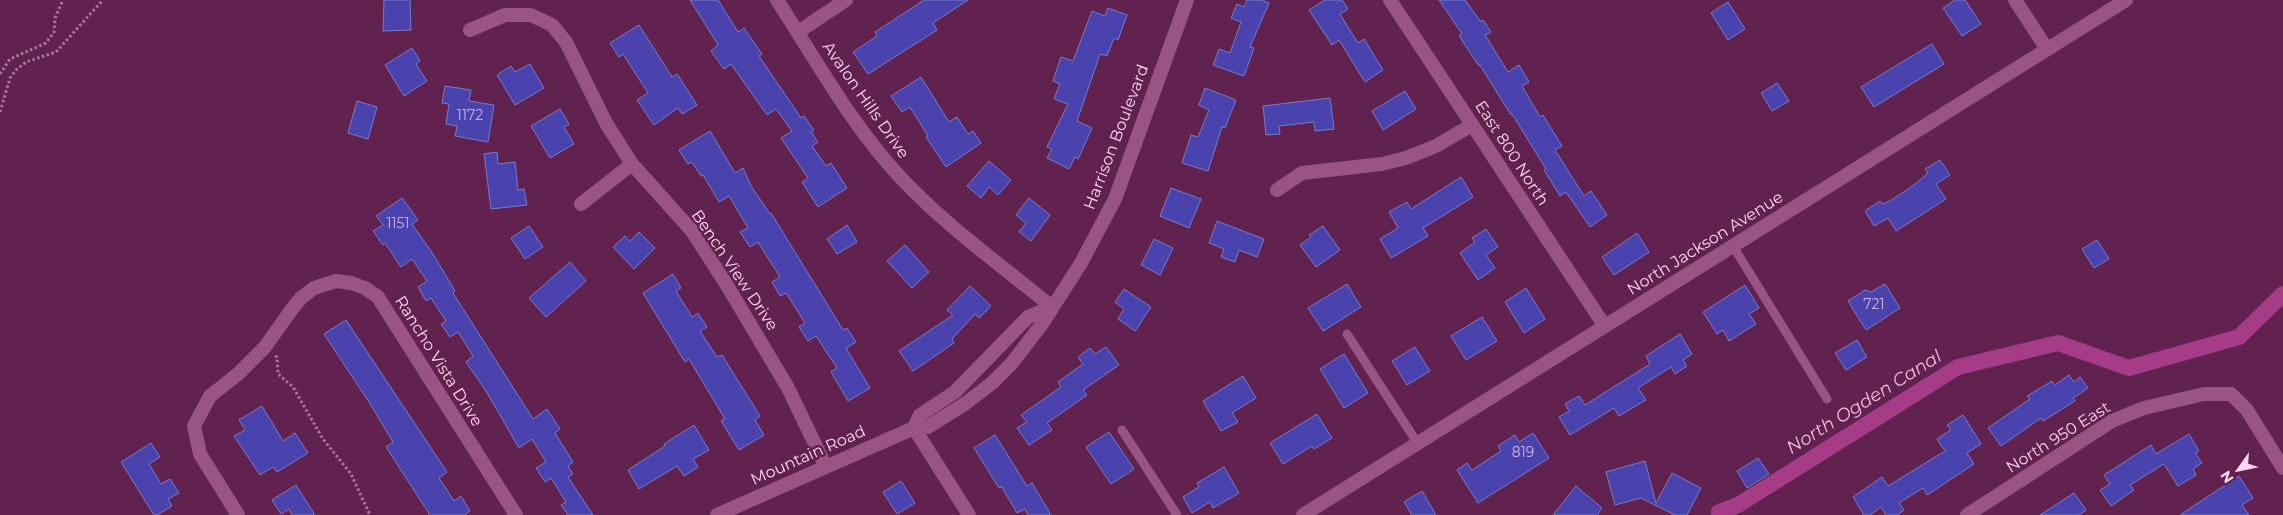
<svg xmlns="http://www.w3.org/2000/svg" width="2283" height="515" font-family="Montserrat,sans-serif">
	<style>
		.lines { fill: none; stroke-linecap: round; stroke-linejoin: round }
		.canal { stroke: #a63b88; stroke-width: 16 }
		.building { fill: #4a43ae; stroke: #797cc5 }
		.path { stroke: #aa7598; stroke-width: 3; stroke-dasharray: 2.5 2.5; stroke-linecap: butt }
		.service { stroke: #995483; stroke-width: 9 }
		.minor { stroke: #995483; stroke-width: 14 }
		.tertiary { stroke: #995483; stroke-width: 14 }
		.labels { text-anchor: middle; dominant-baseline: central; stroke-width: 5; stroke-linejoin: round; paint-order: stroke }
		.number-label { font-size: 14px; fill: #d1b1df }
		.street-label { font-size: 16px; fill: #fed6ef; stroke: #62224f }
		.water-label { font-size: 18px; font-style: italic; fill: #f2bbde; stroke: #62224f }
	</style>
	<rect width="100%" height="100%" fill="#62224f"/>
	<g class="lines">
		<path class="canal" d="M1719,512L1738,505L1958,367L2058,343L2129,368L2239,337L2283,294"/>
	</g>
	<path class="building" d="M384,0H410L411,30L383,31Z
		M690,0H718L738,32L744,28L762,54L759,56L801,118L804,116L814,130L811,132L818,142L812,146L826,166L831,163L847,188L818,207L802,182L808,178L781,138L792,131L776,109L767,115L731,64L724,69L711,51L718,45Z
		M924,0H968L933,23L937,30L868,74L853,52L877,36L875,32Z
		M1247,0H1262L1269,3L1250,47L1254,48L1244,76L1213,65L1219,49L1230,53L1241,22L1231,18L1237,4L1244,7Z
		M1325,0H1342L1348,9L1340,14L1358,43L1364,39L1383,70L1365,82L1339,40L1332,45L1309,10Z
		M1439,0H1465L1481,22L1483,20L1491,32L1485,35L1508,72L1519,65L1529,82L1522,86L1540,117L1543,115L1562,146L1555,150L1584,196L1591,191L1607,215L1590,227L1566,192L1560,196L1544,170L1546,169L1512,114L1511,115L1480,65L1479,66L1459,36L1462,34Z
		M1955,0H1965L1981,24L1962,36L1943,8Z
		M1728,2L1745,29L1728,40L1711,13Z
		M1108,8L1127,15L1118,40L1114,38L1107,56L1100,54L1077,121L1092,128L1078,159L1075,157L1069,169L1047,158L1052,149L1047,147L1068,104L1054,99L1060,84L1053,81L1061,57L1073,61L1092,11L1105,16Z
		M639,25L672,77L677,74L697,105L682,114L678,108L654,125L637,100L648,93L623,54L619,57L610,43Z
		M1932,44L1944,64L1874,107L1861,87Z
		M412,48L420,61L416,64L427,81L404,96L385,65Z
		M530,64L544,88L515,105L497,75L511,66L515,72Z
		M921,77L949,122L957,117L968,134L973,131L981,143L946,167L926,137L928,136L910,107L902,112L891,96Z
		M1777,83L1789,101L1772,111L1761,93Z
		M445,86L471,90L469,101L494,105L488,142L455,136L457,126L446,124L449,104L442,103Z
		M1205,88L1236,100L1225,128L1222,127L1208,171L1182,163L1191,135L1198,137L1209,110L1199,105Z
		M1405,91L1416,109L1383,130L1372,111Z
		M1330,98L1334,129L1315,131L1314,122L1279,126L1280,134L1266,135L1263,106Z
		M357,101L377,107L368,139L348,133Z
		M560,109L569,124L564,127L574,144L550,158L531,126Z
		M710,131L735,173L743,168L751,186L770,214L771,213L843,330L847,328L856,342L846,348L870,388L848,401L831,372L837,368L816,336L808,341L799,327L805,323L786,293L780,296L772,282L780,277L758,242L750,247L740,232L748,228L729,196L719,202L703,175L701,176L692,162L688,164L679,150Z
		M497,152L498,164L515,162L518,190L524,189L527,205L491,209L484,154Z
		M1940,160L1950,175L1936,184L1946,199L1896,231L1888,218L1874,226L1865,211L1880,201L1882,204L1890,201L1914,185L1928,173L1925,169Z
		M989,161L1011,180L998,195L989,187L981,198L967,186Z
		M1461,177L1473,197L1423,228L1428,236L1391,258L1380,239L1398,228L1389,212L1407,202L1411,209Z
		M1171,188L1201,199L1189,228L1160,216Z
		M402,198L418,220L412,224L433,254L455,291L453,293L533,419L547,409L560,429L555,433L573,462L568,466L573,474L568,477L593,515H568L561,505L566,502L551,478L545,482L536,468L546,462L532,439L519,448L486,391L466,362L473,356L458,332L450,337L441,324L446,321L431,298L426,301L418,287L427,281L412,259L401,267L385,243L383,245L373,231L383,225L376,216Z
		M1029,198L1050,215L1031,241L1019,232L1026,223L1016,215Z
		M1217,221L1264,239L1257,257L1239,250L1235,262L1221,257L1224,249L1209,243Z
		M847,225L857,242L837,254L827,239Z
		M529,226L543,247L525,259L511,238Z
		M1323,226L1340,250L1316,267L1300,245L1311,237L1309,235Z
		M1486,229L1498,247L1486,255L1495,268L1478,280L1460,253L1475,242L1472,238Z
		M639,232L655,248L634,269L613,247L625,236L630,241Z
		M1637,233L1649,252L1614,275L1602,257Z
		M1154,239L1173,248L1160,275L1141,265Z
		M2097,240L2109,259L2094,268L2082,249Z
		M905,245L929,272L912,288L887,261Z
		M570,262L586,281L546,317L529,298Z
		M673,274L681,288L676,291L692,317L698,313L707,327L700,331L717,357L722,355L760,416L755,420L764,435L739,450L721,421L725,419L689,359L685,362L643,293Z
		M1347,284L1361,307L1323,331L1308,308Z
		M1885,284L1900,308L1866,330L1848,301L1865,290L1871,292Z
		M1745,285L1759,308L1749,314L1756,324L1729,341L1723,330L1717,334L1703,312Z
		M970,286L991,306L979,318L975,314L952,339L954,343L913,371L899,351L953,315L947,310Z
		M1526,288L1545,319L1524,333L1505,302Z
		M1124,289L1151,307L1135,331L1118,319L1124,309L1115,302Z
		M1482,317L1497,341L1466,360L1451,336Z
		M346,320L447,472L439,478L454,501L461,496L470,511L464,515H430L386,447L393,442L369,402L324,334Z
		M1680,334L1692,354L1683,360L1687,366L1675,374L1671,367L1638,388L1646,400L1619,416L1614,408L1570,435L1559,417L1569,411L1565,404L1579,396L1585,405L1650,364L1646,356Z
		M1857,340L1867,357L1846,370L1835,353Z
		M1106,347L1119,365L1083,390L1087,395L1047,423L1052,430L1029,445L1017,428L1027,422L1021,415L1061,387L1058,382L1083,364L1078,357L1090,348L1095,354Z
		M1415,347L1430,371L1407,385L1392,361Z
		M1344,354L1368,393L1344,408L1320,369Z
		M2069,375L2074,382L2080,377L2088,388L2073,398L2075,401L2043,421L2041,418L2001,446L1988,428L2030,399L2027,396L2052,381L2055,385Z
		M1243,376L1256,398L1232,413L1238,422L1221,431L1203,401Z
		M262,406L283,441L295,433L308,453L277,472L273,467L260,475L234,436L245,430L239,420Z
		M1317,414L1332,438L1314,449L1312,446L1283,464L1270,443Z
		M1963,415L1981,444L1967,453L1974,464L1927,495L1923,488L1899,503L1904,510L1897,515H1886L1881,507L1870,515H1864L1853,497L1882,477L1888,486L1945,451L1937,439L1951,430L1947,425Z
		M694,425L709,450L693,459L698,467L684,476L677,466L639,489L628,470L665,446L664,444Z
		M1109,432L1134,469L1111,484L1086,447Z
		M1533,433L1549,458L1478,503L1457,470L1467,463L1472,470L1501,451L1498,446L1515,435L1519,442Z
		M2189,434L2199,451L2195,453L2202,463L2193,469L2196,475L2178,486L2164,464L2130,485L2134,490L2111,506L2100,490L2110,484L2104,475L2151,445L2156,454Z
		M995,435L1027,486L1032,483L1051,515H1028L1025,509L1017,513L1002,487L999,488L974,448Z
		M151,443L160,457L149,464L161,484L170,479L179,493L168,499L172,506L157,515H154L121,462Z
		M1758,458L1769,474L1747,488L1737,471Z
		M1645,461L1656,503L1672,473L1701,488L1687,515H1675L1641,498L1615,505L1606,472Z
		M1224,467L1239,493L1213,508L1210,502L1192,513L1183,497L1199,487L1197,483Z
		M2239,476L2253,498L2242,505L2249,515H2180Z
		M901,481L915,503L897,514L883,492Z
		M296,485L315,515H292L289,509L281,514L272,500Z
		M1576,486L1602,508L1597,515H1553Z
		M1422,491L1436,515H1412L1404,502Z
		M2074,493L2086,510L2079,515H2040Z"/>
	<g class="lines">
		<path class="path" d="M0,74L10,59L46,43L54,32L55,18L63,0
			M0,112L10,78L16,70L26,62L56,52L103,0
			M275,356L277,357L278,374L293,387L323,439L351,474L370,515"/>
		<path class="service" d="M1733,246L1827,399
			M1347,334L1418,444
			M1122,430L1177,515"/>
		<path class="minor" d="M777,0C816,60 852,126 901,178C946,226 1001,265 1052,307
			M1390,0L1604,325
			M2015,0L2047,49
			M470,30L505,15H531L552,25L566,42L606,123L632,164L692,231L728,287L788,388L826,467
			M798,32L846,0
			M1277,190L1302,173L1382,164L1406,158L1436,146L1472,125
			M581,204L632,164
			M914,428L969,515
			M238,515L200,454L194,426L210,396L238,374L265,347L292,309L301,298L314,288L336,281L351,283L365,288L378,297L516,515
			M1303,515L2126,0
			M1967,515L2112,421L2144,408L2204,394H2231L2247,410L2283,468"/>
		<path class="tertiary" d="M914,428L920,415L955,392L1028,317L1052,307
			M717,515L914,428L928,427L966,403L992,383L1012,363L1042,324L1081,263L1115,199L1187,0"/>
	</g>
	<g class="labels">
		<g class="number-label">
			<text x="470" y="115">1172</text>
			<text x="398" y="223">1151</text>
			<text x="1874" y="304">721</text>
			<text x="1523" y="452">819</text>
		</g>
		<g class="street-label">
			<text transform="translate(866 100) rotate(55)">Avalon Hills Drive</text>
			<text transform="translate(1116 137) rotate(-69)">Harrison Boulevard</text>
			<text transform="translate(1512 153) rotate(57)">East 800 North</text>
			<text transform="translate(1705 243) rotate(-32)">North Jackson Avenue</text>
			<text transform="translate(735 270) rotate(56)">Bench View Drive</text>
			<text transform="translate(439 361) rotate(58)">Rancho Vista Drive</text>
			<text transform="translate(2058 437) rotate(-32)">North 950 East</text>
			<text transform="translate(808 455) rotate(-24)">Mountain Road</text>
		</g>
		<g class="water-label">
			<text transform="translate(1864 402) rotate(-32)">North Ogden Canal</text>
		</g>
	</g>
	<g transform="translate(2238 470) rotate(237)" stroke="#62224f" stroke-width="4" paint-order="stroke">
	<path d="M0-4L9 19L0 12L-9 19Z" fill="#fed6ef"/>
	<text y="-8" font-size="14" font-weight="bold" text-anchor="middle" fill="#fed6ef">N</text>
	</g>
</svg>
